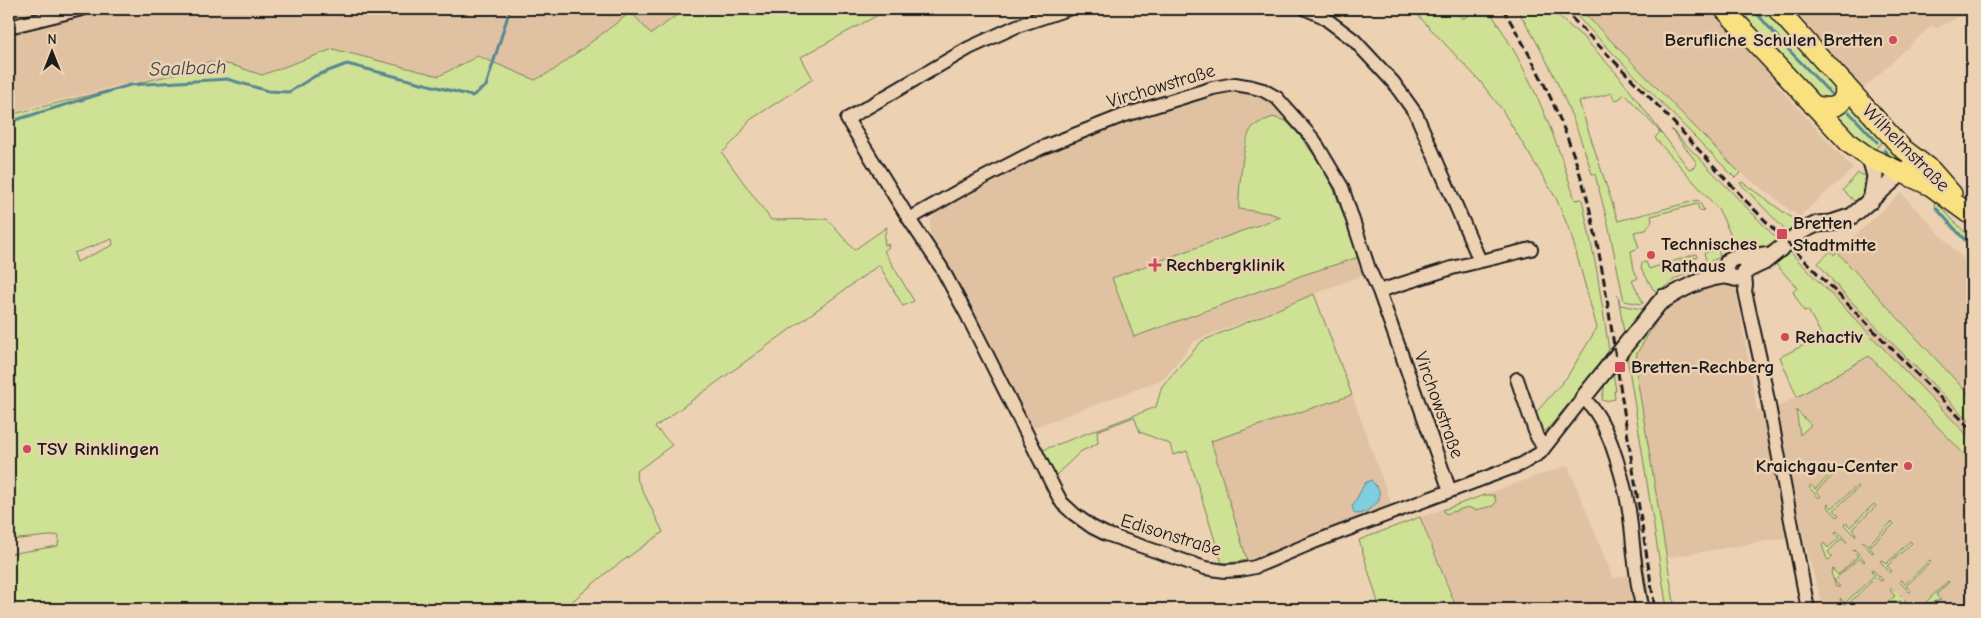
<svg xmlns="http://www.w3.org/2000/svg" width="1981" height="618" font-family="'Comic Neue',sans-serif">
	<style>
		.built { fill: #e0c2a3 }
		.green { fill: #cfe195; stroke: #767e58; fill-rule: evenodd }
		.water { fill: #82cee1; stroke: #598792 }
		.lines { fill: none; stroke-linecap: round; stroke-linejoin: round }
		.stream { stroke: #598792; stroke-width: 3 }
		.minor-casing { stroke: #1c1c1c; stroke-width: 16 }
		.tertiary-casing { stroke: #1c1c1c; stroke-width: 19 }
		.primary-casing { stroke: #1c1c1c; stroke-width: 22 }
		.minor { stroke: #ecd1b3; stroke-width: 12 }
		.tertiary { stroke: #ecd1b3; stroke-width: 15 }
		.primary { stroke: #f9e181; stroke-width: 19 }
		.rail { stroke: #1c1c1c; stroke-width: 3; stroke-dasharray: 8 4; stroke-linecap: butt }
		.poi-dot { fill: #d1495b; stroke: #ecd1b3; stroke-width: 2 }
		.labels { text-anchor: middle; dominant-baseline: central; stroke-width: 5; stroke-linejoin: round; paint-order: stroke }
		.poi-label { font-size: 19px; font-weight: bold; fill: #1c1c1c; stroke: #ecd1b3; text-anchor: start }
		.street-label { font-size: 19px; fill: #1c1c1c; stroke: #ecd1b3 }
		.water-label { font-size: 20px; font-style: italic; fill: #36484d; stroke: #ecd1b3 }
	</style>
	<rect width="100%" height="100%" fill="#ecd1b3"/>
	<filter id="ink" filterUnits="userSpaceOnUse"><feTurbulence type="fractalNoise" baseFrequency=".02" numOctaves="2"/><feDisplacementMap in="SourceGraphic" scale="10" xChannelSelector="R" yChannelSelector="G"/><feConvolveMatrix kernelMatrix="1 2 1 2 8 2 1 2 1" color-interpolation-filters="sRGB"/></filter>
	<g filter="url(#ink)">
		<path class="built" d="M9,9H685L651,34L631,12L554,70L535,80L478,56L439,76L333,49L262,75L232,65L208,62L175,74L129,83L9,113Z
			M1452,9H1477L1463,19Z
			M1580,9H1711L1770,74V76L1778,86L1853,169L1799,217L1732,166Z
			M1790,9H1964V14L1937,28L1932,25L1862,90Z
			M1237,91L1254,94L1272,103L1300,136L1319,162L1333,187L1365,274L1194,341L1164,379L1032,428L1000,371L974,312L930,235V221L938,209L967,192L1023,164L1069,143L1142,116L1221,93Z
			M1901,193L1972,268V398L1837,252Z
			M1833,279L1842,292L1972,424V440L1825,288Z
			M1719,282L1732,284L1736,289L1757,410L1776,408L1869,355L1972,462V609H1824L1802,535L1666,558L1635,365L1637,353L1664,309L1684,293Z
			M1352,395L1392,506L1278,550L1247,560L1211,440Z
			M1568,465L1613,578L1628,575L1635,609H1458L1421,517Z"/>
		<path class="green" d="M685,9L734,10L740,9H889L801,57L813,79L750,120L738,137L722,153L771,220L827,219L854,250L887,227L884,237L885,245L888,244L889,247L884,251L914,301L903,306L879,265L655,427L672,445L637,471L636,477L663,532L606,573L563,609H9V554L58,546L59,535L9,540V115L175,74L208,62L232,65L262,75L333,49L439,76L478,56L535,80L554,70L631,12L651,34ZM112,239L113,245L77,262L74,253Z
			M1412,9H1452L1463,19L1477,9H1488C1528,67 1555,133 1575,200L1582,199L1597,272L1609,350L1576,395L1545,432L1533,416L1567,377L1597,328L1571,234L1556,198L1501,108L1479,80Z
			M1517,9H1549L1583,37L1618,75L1689,169L1695,167L1697,163L1671,129L1779,241L1763,249L1737,248L1719,210L1655,138L1660,132L1625,94L1619,99L1614,100L1612,93L1579,102L1618,221L1698,200L1704,210L1700,211L1697,204L1651,216L1652,221L1646,230L1634,232L1639,248L1631,251L1634,270L1638,278L1632,281L1643,302L1642,304L1624,301L1609,228L1595,174H1592C1575,116 1549,60 1517,9Z
			M1570,9H1580L1740,173L1735,178Z
			M1735,9H1769L1838,88L1833,99L1819,98Z
			M1849,102L1887,138L1873,151L1858,142L1829,113Z
			M1273,117L1286,121L1300,136L1319,162L1333,187L1359,257L1303,275L1134,337L1112,278L1281,217L1269,213L1239,209C1238,194 1243,138 1252,128C1258,122 1266,120 1273,117Z
			M1890,143L1900,158L1897,163L1876,157Z
			M1858,173L1871,178C1867,187 1864,197 1854,201L1843,190Z
			M1742,182L1800,224L1789,234L1740,183Z
			M1933,199L1972,240V247L1936,208Z
			M1718,249L1720,257L1707,263L1704,253Z
			M1831,251L1834,255L1837,252L1972,398V424L1842,292L1818,263Z
			M1790,252L1972,440V462L1869,356L1797,397L1780,357L1822,336L1808,310L1804,311L1793,292L1797,288L1775,263Z
			M1696,254L1697,257L1661,267L1663,274L1700,266L1675,279L1658,292L1653,289L1641,268L1642,263L1646,262L1649,269Z
			M1314,294L1352,395L1211,441L1247,560L1237,562L1222,563L1187,451L1173,455L1170,444L1140,432L1134,417L1097,431L1098,443L1080,452L1055,476L1043,450L1156,407L1162,386L1202,341Z
			M1618,295L1620,305L1641,309L1643,311L1624,333Z
			M1664,309L1637,353L1635,365L1675,609H1667L1627,356Z
			M1613,373L1616,391H1614L1615,399L1605,401L1602,400L1605,383Z
			M1796,410L1811,425L1800,435Z
			M1839,466L1841,468L1816,491L1821,496L1819,498L1809,487L1811,485L1815,489Z
			M1857,486L1859,487L1834,510L1839,515L1837,517L1827,506L1828,504L1832,508Z
			M1484,495H1494L1496,502L1493,506L1475,510L1468,507L1446,514L1443,510Z
			M1874,504L1876,506L1852,529L1856,534L1855,536L1844,525L1846,523L1850,527Z
			M1420,517L1457,609H1380L1359,540Z
			M1892,522L1894,524L1869,547L1874,552L1872,553L1862,542L1863,541L1868,545Z
			M1638,530L1650,609H1648L1643,589Z
			M1837,531L1847,542L1846,544L1841,539L1828,552L1832,557L1829,560L1827,559L1822,545L1824,543L1828,548L1839,538L1835,533Z
			M1910,541L1912,543L1887,566L1892,571L1890,573L1880,561L1882,560L1886,564Z
			M1854,549L1865,561L1864,562L1859,558L1834,580L1840,587H1836L1831,573L1833,569L1838,575L1858,556L1853,551Z
			M1929,561L1931,562L1906,586L1911,591L1909,592L1899,581L1901,580L1905,584Z
			M1872,569L1883,580L1881,581L1876,577L1845,607L1846,609H1843L1840,598L1845,603L1875,575L1871,571Z
			M1948,581L1949,582L1936,595L1941,600L1924,604Z
			M1892,588L1906,602V605L1902,608L1901,601L1886,603L1887,609H1879L1895,596L1890,590Z"/>
		<path class="water" d="M1371,480L1379,490V501C1371,508 1366,514 1355,514L1352,507L1365,483Z"/>
		<g class="lines">
			<path class="stream" d="M1753,9L1787,48L1832,95
				M1849,112L1877,142
				M9,122L130,85L227,79L268,91L289,92L315,76L347,64L472,96L486,86L509,12L513,9
				M1885,151L1892,159
				M1936,208L1972,248"/>
			<defs>
				<path id="minor" d="M1068,9L1017,26L969,48L847,119L909,219L964,188L1041,148L1122,116L1213,88L1235,84L1252,87L1263,90L1277,98L1314,140L1330,167L1342,187L1369,269L1379,291L1450,491
					M1306,9L1322,16L1354,40L1393,82L1416,114L1480,261
					M9,27L82,9
					M909,219L941,267L967,315L1056,492L1062,503L1074,514L1092,527L1106,534L1205,568L1225,571L1240,570L1255,567L1314,542L1522,464L1540,453L1583,398C1597,410 1604,426 1611,443C1619,465 1625,487 1629,510C1634,543 1634,577 1643,609
					M1745,275L1746,285L1745,291L1760,359L1808,609
					M1379,291L1452,268L1531,249
					M1517,379L1537,437L1544,448"/>
				<path id="tertiary" d="M1870,158L1875,176L1871,201
					M1728,276L1725,268L1729,260L1737,257L1747,259L1763,255
					M1658,304C1678,291 1699,279 1723,276C1730,275 1734,280 1741,278L1747,270L1764,262L1802,231L1817,224L1831,223L1852,216L1910,166
					M1583,398L1664,297"/>
				<path id="primary" d="M1724,9L1850,144L1870,158L1931,186L1968,213
					M1777,9L1902,148L1931,170L1952,194
					M1813,105C1832,111 1848,107 1844,83"/>
			</defs>
			<use href="#minor" class="minor-casing"/>
			<use href="#tertiary" class="tertiary-casing"/>
			<use href="#primary" class="primary-casing"/>
			<use href="#minor" class="minor"/>
			<use href="#tertiary" class="tertiary"/>
			<use href="#primary" class="primary"/>
			<path class="rail" d="M1503,9C1539,68 1569,131 1587,198C1603,262 1611,328 1621,392C1632,465 1644,537 1655,609
				M1563,9L1661,109L1745,200L1972,430"/>
		</g>
	</g>
	<g class="poi-dot">
		<circle cx="1893" cy="40" r="5"/>
		<rect x="1776" y="228" width="12" height="12" rx="2.5"/>
		<circle cx="1651" cy="255" r="5"/>
		<path d="M1152.5 257.5h5v5h5v5h-5v5h-5v-5h-5v-5h5z"/>
		<circle cx="1785" cy="337" r="5"/>
		<rect x="1614" y="361" width="12" height="12" rx="2.5"/>
		<circle cx="27" cy="449" r="5"/>
		<circle cx="1908" cy="466" r="5"/>
	</g>
	<g class="labels">
		<g class="poi-label">
			<text x="1883" y="40" text-anchor="end">Berufliche Schulen Bretten</text>
			<text x="1793" y="223">Bretten<tspan x="1793" dy="22">Stadtmitte</tspan></text>
			<text x="1661" y="244">Technisches<tspan x="1661" dy="22">Rathaus</tspan></text>
			<text x="1166" y="265">Rechbergklinik</text>
			<text x="1795" y="337">Rehactiv</text>
			<text x="1631" y="367">Bretten-Rechberg</text>
			<text x="37" y="449">TSV Rinklingen</text>
			<text x="1898" y="466" text-anchor="end">Kraichgau-Center</text>
		</g>
		<g class="street-label">
			<text transform="translate(1161 86) rotate(-17)">Virchowstraße</text>
			<text transform="translate(1906 148) rotate(45)">Wilhelmstraße</text>
			<text transform="translate(1439 405) rotate(70)">Virchowstraße</text>
			<text transform="translate(1171 535) rotate(17)">Edisonstraße</text>
		</g>
		<g class="water-label">
			<text transform="translate(188 68) rotate(-2)">Saalbach</text>
		</g>
	</g>
	<rect width="1981" height="618" fill="none" stroke="#ecd1b3" stroke-width="30"/>
	<rect x="15" y="15" width="1951" height="588" fill="none" stroke="#1c1c1c" stroke-width="2" filter="url(#ink)"/>
	<g transform="translate(52 52)" stroke="#ecd1b3" stroke-width="4" paint-order="stroke">
	<path d="M0-4L9 19L0 12L-9 19Z" fill="#1c1c1c"/>
	<text y="-8" font-size="14" font-weight="bold" text-anchor="middle" fill="#1c1c1c">N</text>
	</g>
</svg>
